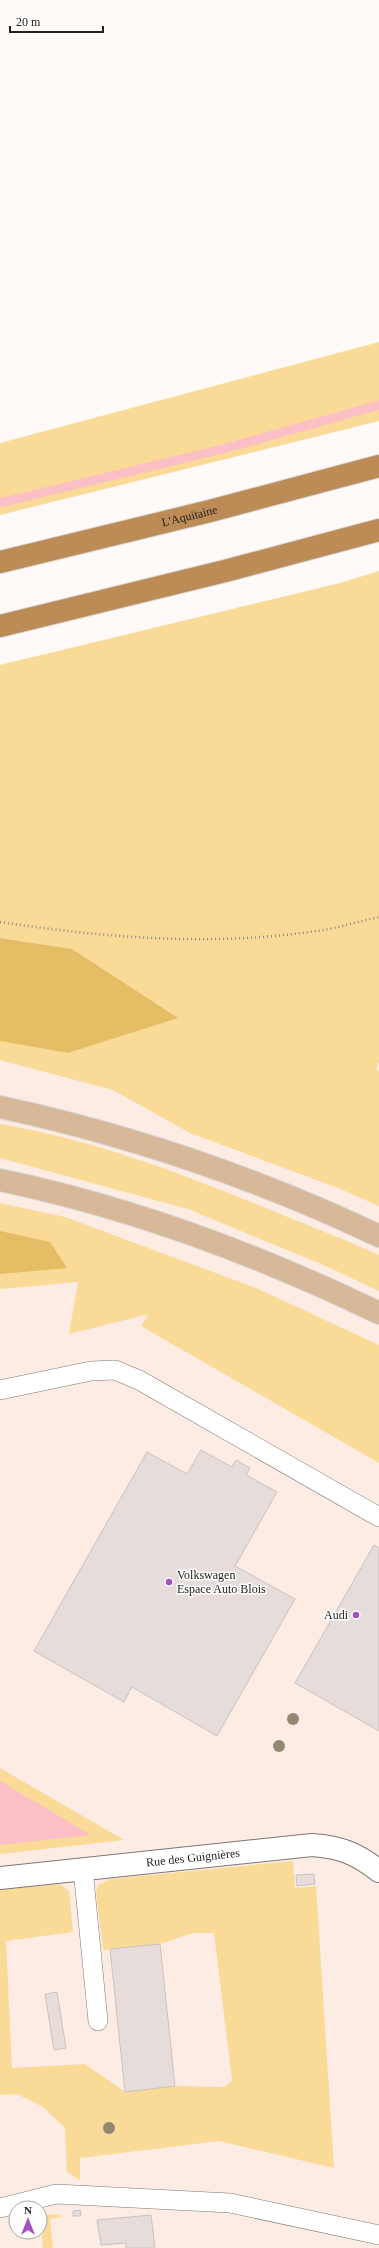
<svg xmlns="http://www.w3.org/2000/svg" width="379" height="2248" font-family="Georgia,serif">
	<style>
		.built { fill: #fdece4; fill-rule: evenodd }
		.green { fill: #f9da96 }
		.forest { fill: #e4bd65 }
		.water { fill: #fbbfc5 }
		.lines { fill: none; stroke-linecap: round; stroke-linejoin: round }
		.stream { stroke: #fbbfc5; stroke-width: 9 }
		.building { fill: #e6dcda; stroke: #cbc1bf }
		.lane-casing { stroke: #7e7672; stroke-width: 20 }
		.street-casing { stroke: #7e7672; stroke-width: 24 }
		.primary-casing { stroke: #d8d7d7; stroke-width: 24 }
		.highway-casing { stroke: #d8d7d7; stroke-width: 24 }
		.path { stroke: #8d8886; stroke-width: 2.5; stroke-dasharray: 1 3; stroke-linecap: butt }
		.lane { stroke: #fff; stroke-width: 19 }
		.street { stroke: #fff; stroke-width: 22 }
		.primary { stroke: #d7b99a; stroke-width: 22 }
		.highway { stroke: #bc8b56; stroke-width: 22 }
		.tree { fill: #928770 }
		.poi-dot { fill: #a351c1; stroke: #fff; stroke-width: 1.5 }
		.labels { text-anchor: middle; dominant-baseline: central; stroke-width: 3; stroke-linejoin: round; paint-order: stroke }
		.street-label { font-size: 12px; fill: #24211f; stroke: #fff }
		.poi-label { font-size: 12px; fill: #24211f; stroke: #fff; text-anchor: start }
	</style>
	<rect width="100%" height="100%" fill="#fff9f7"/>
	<path class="built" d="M379,638V2248H0V733ZM16,2208H40V2232H16Z"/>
	<path class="green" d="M379,342V421L0,515V443Z
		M379,571V1062L376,1069L379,1071V1206L338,1188L190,1133L113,1090L0,1060V1041L68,1053L177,1018L72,949L0,938V665L340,583Z
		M0,1124C121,1144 234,1196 347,1241L379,1255V1291L328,1267L188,1209L0,1158Z
		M0,1203L65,1217L256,1288L379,1345V1463L141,1326L149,1314L69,1334L78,1282L0,1289Z
		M0,1768L124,1840L0,1854Z
		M293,1861L295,1888L316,1886L334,2168L219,2141L80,2158V2180L67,2172L65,2128L43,2107L17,2094L0,2095V1890L59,1884L69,1891L73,1932L6,1941L12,2068L85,2064L125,2092L175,2086L225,2087L232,2080L214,1933H193L160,1944L103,1950L96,1892L98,1885L111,1879Z
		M57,2214L62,2217L50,2219L53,2248H43L40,2216Z"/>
	<path class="forest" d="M0,938L72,949L178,1018L68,1053L0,1041Z
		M0,1231L50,1242L67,1268L0,1274Z"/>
	<path class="water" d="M0,1781L91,1835L0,1845Z"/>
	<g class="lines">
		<path class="stream" d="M0,503L223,449L379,405"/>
	</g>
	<path class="building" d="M201,1450L232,1467L236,1460L250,1468L246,1475L277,1492L235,1566L295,1599L217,1736L132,1687L124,1702L34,1651L147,1452L187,1474Z
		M374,1545L379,1548V1731L295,1683Z
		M314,1874L315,1884L297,1886L296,1875Z
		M160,1944L175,2086L125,2092L110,1949Z
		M57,1992L66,2048L54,2050L45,1994Z
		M80,2210L81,2216H73V2211Z
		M151,2215L155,2248H126V2243L101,2245L97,2220Z"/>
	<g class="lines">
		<defs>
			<path id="lane" d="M0,1390L91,1371L115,1370L139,1380L379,1517
				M83,1869L98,2021
				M0,2208L56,2194L230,2203L379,2235"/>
			<g id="street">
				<path id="s1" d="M0,1878L312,1845C340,1847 356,1853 379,1871"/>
			</g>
			<path id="primary" d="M0,1107C130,1135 259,1179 379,1236
				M0,1180C130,1207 259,1255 379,1313"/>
			<g id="highway">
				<path id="s2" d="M0,562L210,511L379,466"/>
				<path d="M0,626L225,571L379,530"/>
			</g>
		</defs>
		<use href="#lane" class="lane-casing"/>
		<use href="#street" class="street-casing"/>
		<use href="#primary" class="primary-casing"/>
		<use href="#highway" class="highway-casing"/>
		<path class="path" d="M0,922C108,938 215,947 323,930C342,927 360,921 379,917"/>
		<use href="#lane" class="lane"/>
		<use href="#street" class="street"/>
		<use href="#primary" class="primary"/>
		<use href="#highway" class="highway"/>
	</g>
	<g class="tree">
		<circle cx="293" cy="1719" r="6"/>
		<circle cx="279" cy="1746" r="6"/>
		<circle cx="109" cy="2128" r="6"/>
	</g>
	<g class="poi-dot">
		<circle cx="169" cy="1582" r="4"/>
		<circle cx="356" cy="1615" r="4"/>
	</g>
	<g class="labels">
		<g class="street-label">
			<text stroke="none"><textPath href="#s2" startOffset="195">L'Aquitaine</textPath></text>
			<text stroke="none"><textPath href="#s1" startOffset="194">Rue des Guignières</textPath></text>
		</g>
		<g class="poi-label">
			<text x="177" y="1575">Volkswagen<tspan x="177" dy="14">Espace Auto Blois</tspan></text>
			<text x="348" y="1615" text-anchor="end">Audi</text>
		</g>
	</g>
	<g transform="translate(28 2220)"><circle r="19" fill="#ffffff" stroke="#a7a6a5"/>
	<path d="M0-3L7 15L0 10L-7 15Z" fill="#a351c1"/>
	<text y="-6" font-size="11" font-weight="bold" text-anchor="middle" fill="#24211f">N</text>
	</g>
	<path d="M10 26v6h93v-6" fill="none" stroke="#24211f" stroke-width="2"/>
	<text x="16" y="26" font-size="12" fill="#24211f" stroke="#ffffff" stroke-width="3" paint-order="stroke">20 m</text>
</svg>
